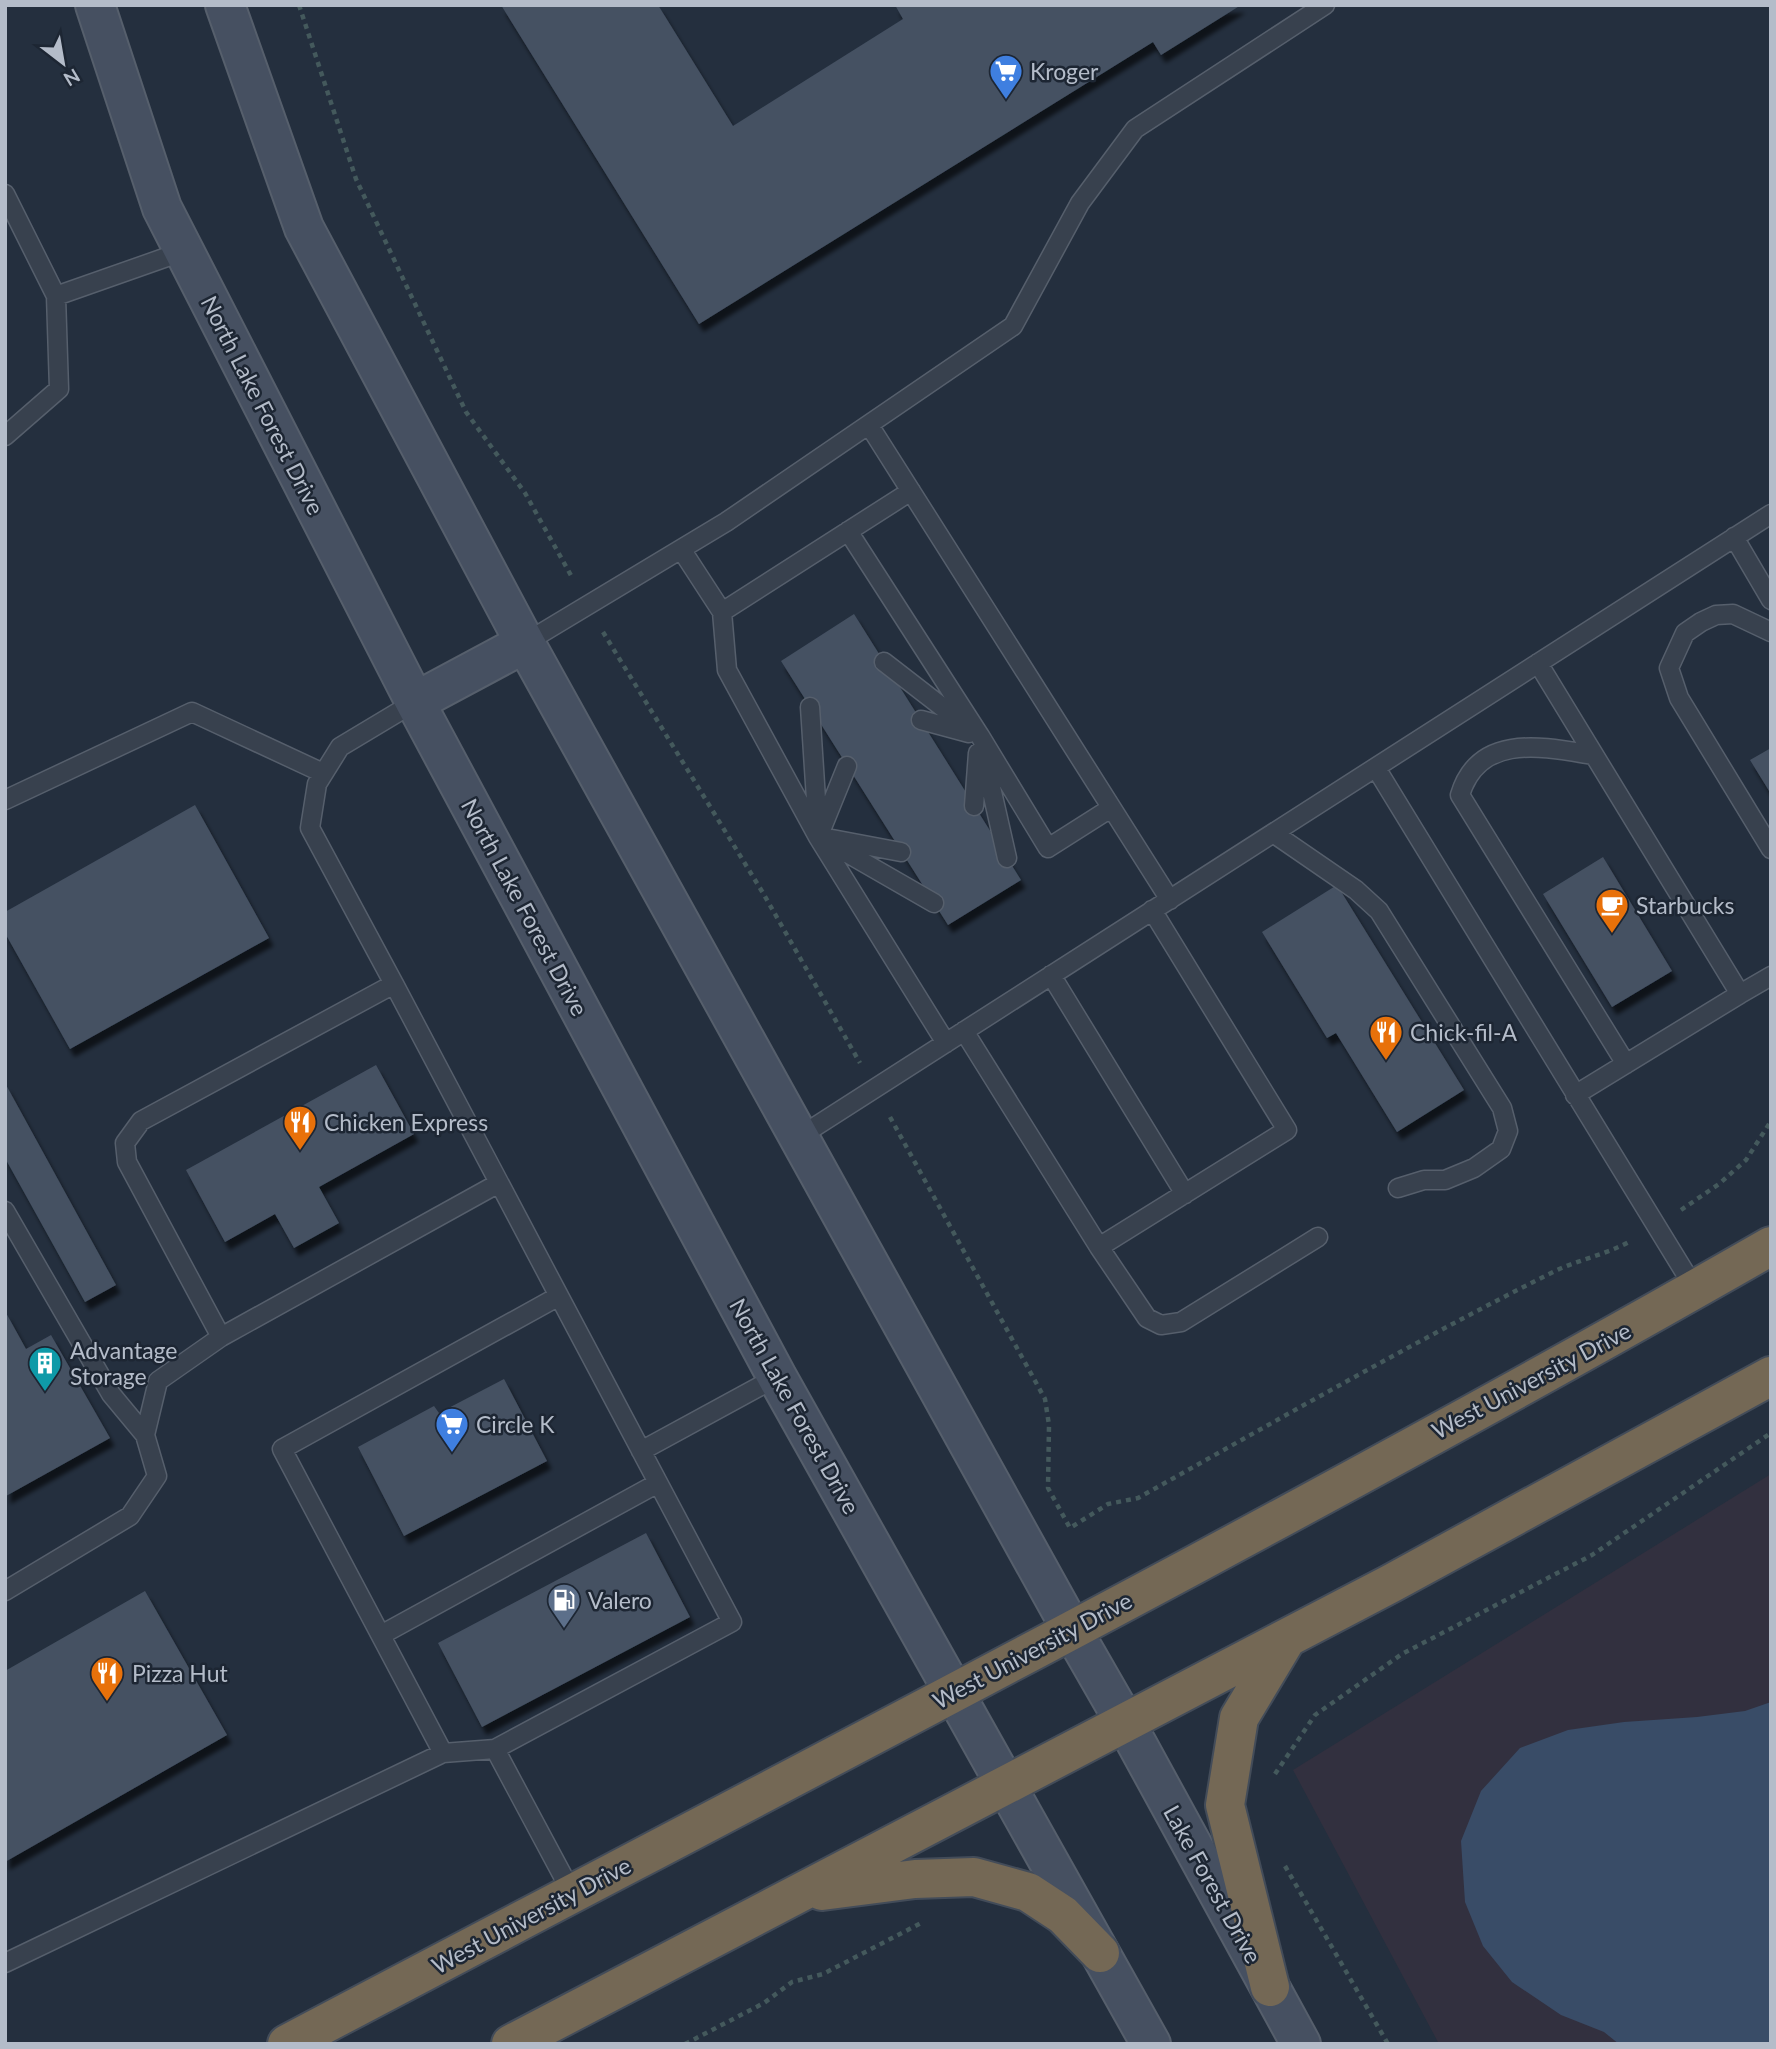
<svg xmlns="http://www.w3.org/2000/svg" width="1776" height="2049" font-family="Lato,sans-serif">
	<style>
		.medical { fill: #32303f }
		.water { fill: #394c67 }
		.building { fill: #455162; filter: url(#shadow) }
		.lines { fill: none; stroke-linecap: round; stroke-linejoin: round }
		.lane-casing { stroke: #565f6c; stroke-width: 21 }
		.secondary-casing { stroke: #565f6c; stroke-width: 42 }
		.highway-casing { stroke: #434c59; stroke-width: 42 }
		.path { stroke: #44595c; stroke-width: 4.5; stroke-dasharray: 5 5; stroke-linecap: butt }
		.lane { stroke: #38414e; stroke-width: 18 }
		.secondary { stroke: #465061; stroke-width: 38 }
		.highway { stroke: #746855; stroke-width: 38 }
		.labels { text-anchor: middle; dominant-baseline: central; stroke-width: 5; stroke-linejoin: round; paint-order: stroke }
		.poi-label { font-size: 23px; fill: #b4bcc9; stroke: #1d2633; text-anchor: start }
		.street-label { font-size: 23px; fill: #b4bcc9; stroke: #1d2633 }
	</style>
	<defs>
		<filter id="shadow"><feDropShadow dx="4.5" dy="8" stdDeviation="2" flood-color="#0009"/></filter>
	</defs>
	<rect width="100%" height="100%" fill="#242f3e"/>
	<path class="medical" d="M1771,1474V2044H1439L1293,1770Z"/>
	<path class="water" d="M1771,1702V2044H1619L1604,2032L1561,2015L1512,1982L1483,1946L1465,1902L1461,1841L1481,1791L1520,1748L1568,1730L1624,1722L1697,1717L1745,1711Z"/>
	<path class="building" d="M501,5H658L733,126L903,19L895,5H1241L1161,55L1153,42L699,324Z
		M854,614L1021,880L948,925L781,661Z
		M1771,748V794L1750,760Z
		M195,805L269,938L70,1049L5,933V912Z
		M1603,857L1672,971L1612,1007L1543,894Z
		M1337,885L1464,1090L1397,1132L1336,1033L1327,1038L1262,932Z
		M376,1065L414,1134L319,1187L339,1223L294,1248L275,1214L225,1242L186,1170Z
		M5,1083L116,1285L85,1302L5,1158Z
		M5,1311L26,1349L51,1335L110,1438L6,1496Z
		M504,1379L547,1461L404,1536L358,1447L434,1406L439,1413Z
		M646,1533L690,1617L482,1727L438,1643Z
		M145,1591L227,1735L5,1862V1671Z"/>
	<g class="lines">
		<defs>
			<path id="lane" d="M5,194L56,296L184,251
				M869,425L1170,900
				M5,436L59,389L56,296
				M848,531L980,736L1048,848L1111,808
				M1734,537L1771,600
				M681,549L722,612L727,670L818,837L946,1043
				M722,612L911,491
				M1771,632L1733,614L1716,615L1701,622L1685,633L1669,668L1679,698L1771,849
				M525,643L726,522L1013,326L1080,203L1135,129L1325,5
				M884,662L968,727
				M1538,663L1740,994L1575,1095
				M810,707L818,830
				M921,720L969,733
				M983,752L1007,858
				M1593,755C1544,747 1479,732 1460,795L1626,1064
				M1376,768L1695,1289
				M5,800L192,712L323,773
				M974,806L978,753
				M821,830L847,766
				M1273,833L1356,890L1379,911L1502,1108L1508,1131L1501,1149L1474,1168L1445,1180H1424L1398,1188
				M821,838L934,903
				M832,839L901,852
				M1051,975L1185,1194
				M394,984L310,828L317,784L340,747L415,702
				M1740,994L1771,976
				M964,1031L1099,1247L1287,1130L1152,910
				M799,1137L1771,514
				M5,1211L111,1394L145,1435
				M1099,1247L1147,1318L1161,1325L1181,1322L1318,1237
				M221,1337L499,1183
				M641,1451L777,1377
				M5,1591L130,1516L157,1476L145,1435L158,1381L221,1337L127,1162L125,1143L141,1121L394,984L559,1296L282,1449L443,1753
				M381,1635L658,1483
				M495,1749L572,1893
				M5,1963L443,1753L495,1749L732,1622L559,1296"/>
			<path id="secondary" d="M95,5L162,208L415,702L777,1377L1151,2044
				M225,5L304,228L525,643L1072,1630L1126,1724L1301,2044
				M415,702L525,643"/>
			<path id="highway" d="M822,1891L915,1879L974,1877L1028,1892L1063,1915L1100,1953
				M1270,1987L1225,1805L1239,1718L1287,1638
				M287,2044C784,1781 1284,1525 1771,1246
				M511,2044L1390,1584L1771,1376"/>
		</defs>
		<use href="#lane" class="lane-casing"/>
		<use href="#secondary" class="secondary-casing"/>
		<use href="#highway" class="highway-casing"/>
		<path class="path" d="M299,5L356,179L466,412L525,493L573,579
			M603,632L763,893L860,1063
			M890,1117L1045,1399L1049,1425L1048,1488L1070,1528L1108,1504L1138,1498C1276,1421 1413,1342 1555,1271C1578,1260 1604,1255 1629,1242
			M1681,1210L1719,1184L1746,1160L1771,1121
			M1275,1774L1315,1715L1402,1654L1592,1555L1771,1433
			M1285,1866L1388,2044
			M685,2044L764,2003L792,1982L823,1974L923,1922"/>
		<use href="#lane" class="lane"/>
		<use href="#secondary" class="secondary"/>
		<use href="#highway" class="highway"/>
	</g>
	<defs>
		<symbol id="supermarket-pin" viewBox="-11 -11 22 30"><path d="M0 17L-7.5 6A9.5 9.5 0 1 1 7.5 6Z" fill="#3f7fe0" stroke="#1d2633"/><path d="M-6-5.5h2.5l.6 2H6L4.5 2H-2.5L-4.4-4H-6ZM-1.5 3.2a1.3 1.3 0 1 0 .1 0ZM3 3.2a1.3 1.3 0 1 0 .1 0Z" fill="#fff"/></symbol>
		<symbol id="cafe-pin" viewBox="-11 -11 22 30"><path d="M0 17L-7.5 6A9.5 9.5 0 1 1 7.5 6Z" fill="#e8710a" stroke="#1d2633"/><path d="M-5.5-4.5H6V0H3Q3 3.5 0 3.5H-2.5Q-5.5 3.5-5.5 0ZM3-3.2v2h1.7v-2ZM-6 4.5H4V6H-6Z" fill="#fff"/></symbol>
		<symbol id="restaurant-pin" viewBox="-11 -11 22 30"><path d="M0 17L-7.5 6A9.5 9.5 0 1 1 7.5 6Z" fill="#e8710a" stroke="#1d2633"/><path d="M-5-6h1v4h1v-4h1v4h1v-4h1v5L-1.5 .5V6h-2V.5L-5-1ZM5-6V6H3V1.5H1.5Q1.5-4 5-6Z" fill="#fff"/></symbol>
		<symbol id="building-pin" viewBox="-11 -11 22 30"><path d="M0 17L-7.5 6A9.5 9.5 0 1 1 7.5 6Z" fill="#0f9aa8" stroke="#1d2633"/><path d="M-4-6H4V6H1V3H-1V6H-4ZM-2.5-4.3h1.7v1.8h-1.7ZM.8-4.3h1.7v1.8H.8ZM-2.5-1h1.7V.8h-1.7ZM.8-1h1.7V.8H.8Z" fill="#fff"/></symbol>
		<symbol id="fuel-pin" viewBox="-11 -11 22 30"><path d="M0 17L-7.5 6A9.5 9.5 0 1 1 7.5 6Z" fill="#5c6f8a" stroke="#1d2633"/><path d="M-5.5-6h7V0h2V4h1.3V-2.5L3-4.5l.8-.8L6-3V5H2.5V1h-1V6h-7ZM-4.2-4.7v3.2H.2V-4.7Z" fill="#fff"/></symbol>
	</defs>
	<g fill-rule="evenodd">
		<use href="#supermarket-pin" x="987" y="52" width="38" height="52"/>
		<use href="#cafe-pin" x="1593" y="886" width="38" height="52"/>
		<use href="#restaurant-pin" x="1367" y="1013" width="38" height="52"/>
		<use href="#restaurant-pin" x="281" y="1103" width="38" height="52"/>
		<use href="#building-pin" x="26" y="1344" width="38" height="52"/>
		<use href="#supermarket-pin" x="433" y="1405" width="38" height="52"/>
		<use href="#fuel-pin" x="545" y="1581" width="38" height="52"/>
		<use href="#restaurant-pin" x="88" y="1654" width="38" height="52"/>
	</g>
	<g class="labels">
		<g class="poi-label">
			<text x="1030" y="71">Kroger</text>
			<text x="1636" y="905">Starbucks</text>
			<text x="1410" y="1032">Chick-fil-A</text>
			<text x="324" y="1122">Chicken Express</text>
			<text x="70" y="1350">Advantage<tspan x="70" dy="26">Storage</tspan></text>
			<text x="476" y="1424">Circle K</text>
			<text x="588" y="1600">Valero</text>
			<text x="132" y="1673">Pizza Hut</text>
		</g>
		<g class="street-label">
			<text transform="translate(263 405) rotate(63)">North Lake Forest Drive</text>
			<text transform="translate(525 907) rotate(62)">North Lake Forest Drive</text>
			<text transform="translate(1531 1380) rotate(-28)">West University Drive</text>
			<text transform="translate(795 1406) rotate(61)">North Lake Forest Drive</text>
			<text transform="translate(1032 1650) rotate(-28)">West University Drive</text>
			<text transform="translate(1213 1884) rotate(61)">Lake Forest Drive</text>
			<text transform="translate(531 1915) rotate(-28)">West University Drive</text>
		</g>
	</g>
	<rect width="1776" height="2049" fill="none" stroke="#b4bcc9" stroke-width="14"/>
	<g transform="translate(63 63) rotate(149)" stroke="#1d2633" stroke-width="5" paint-order="stroke">
	<path d="M0-5L12 26L0 18L-12 26Z" fill="#b4bcc9"/>
	<text y="-10" font-size="19" font-weight="bold" text-anchor="middle" fill="#b4bcc9">N</text>
	</g>
</svg>
